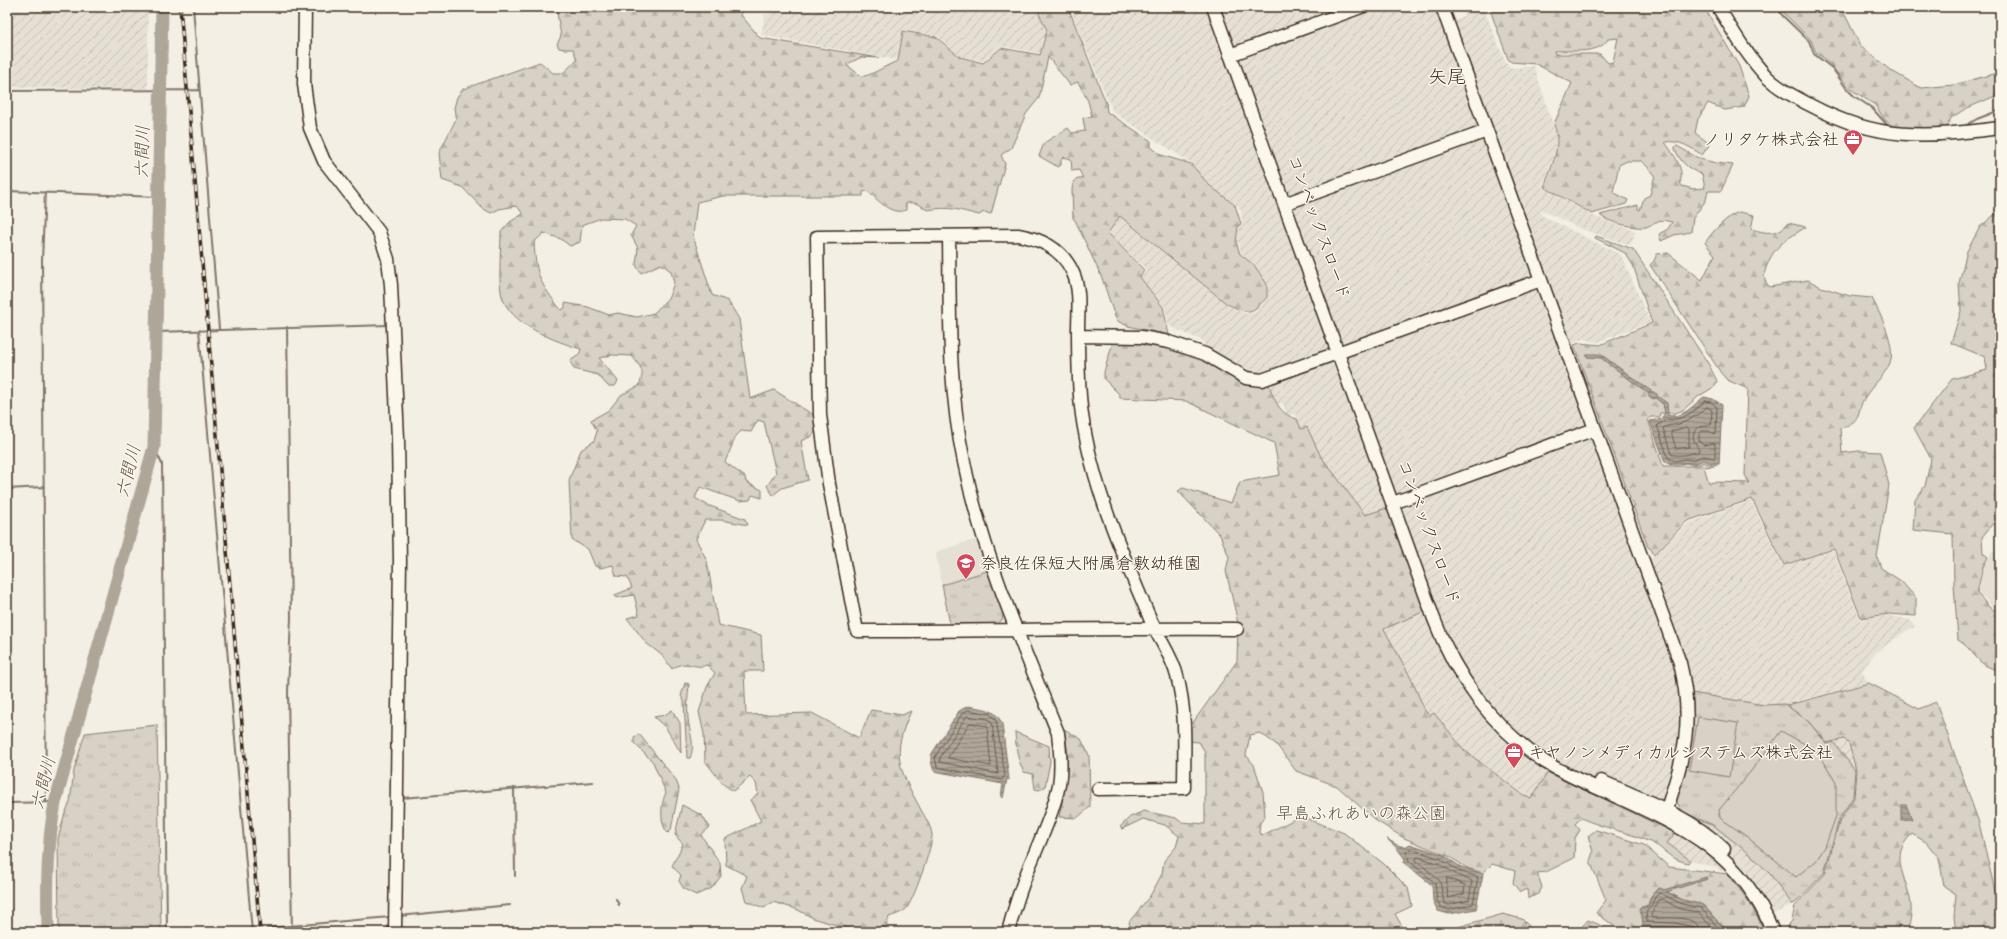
<svg xmlns="http://www.w3.org/2000/svg" width="2007" height="939" font-family="Caveat,'Klee One',sans-serif">
	<style>
		.built { fill: #e5dfd4 }
		.industrial { fill: url(#industrial-furrows) }
		.grass { fill: url(#grass-tufts); stroke: #8a7e72 }
		.forest { fill: url(#forest-firs); stroke: #8a7e72; fill-rule: evenodd }
		.pitch { fill: #d8d1c6; stroke: #8a7e72 }
		.water { fill: url(#water-rules); stroke: #817468 }
		.lines { fill: none; stroke-linecap: round; stroke-linejoin: round }
		.shore { stroke: #695c50; stroke-width: 1 }
		.stream { stroke: #817468; stroke-width: 2 }
		.river { stroke: #afa69a; stroke-width: 13 }
		.secondary-casing { stroke: #3b2a1e; stroke-width: 15 }
		.secondary { stroke: #fbf7ec; stroke-width: 12 }
		.rail-casing { stroke: #3b2a1e; stroke-width: 3.5 }
		.rail { stroke: #fbf7ec; stroke-width: 2; stroke-dasharray: 6; stroke-linecap: butt }
		.labels { text-anchor: middle; dominant-baseline: central; stroke-width: 3; stroke-linejoin: round; paint-order: stroke }
		.poi-label { font-size: 17px; fill: #3b2a1e; stroke: #fbf7ec; text-anchor: start }
		.street-label { font-size: 17px; fill: #3b2a1e; stroke: #fbf7ec }
		.park-label { font-size: 17px; fill: #625448; stroke: #fbf7ec }
		.water-label { font-size: 18px; font-style: italic; fill: #645549; stroke: #fbf7ec }
		.quarter-label { font-size: 19px; fill: #3b2a1e; stroke: #fbf7ec }
	</style>
	<defs>
		<pattern id="industrial-furrows" width="10" height="10" patternUnits="userSpaceOnUse"><rect width="10" height="10" fill="#e5dfd4"/><path d="M-1 1l2-2M0 10L10 0M9 11l2-2" fill="none" stroke="#c5c0b6"/></pattern>
		<pattern id="grass-tufts" width="24" height="20" patternUnits="userSpaceOnUse"><rect width="24" height="20" fill="#d8d1c6"/><path d="M3 7l-1-3M5 7V3M7 7l1-3M15 17l-1-3M17 17v-4M19 17l1-3" fill="none" stroke="#bab4aa"/></pattern>
		<pattern id="forest-firs" width="22" height="20" patternUnits="userSpaceOnUse"><rect width="22" height="20" fill="#d8d1c6"/><path d="M5 1l3.5 6h-7zM16 11l3.5 6h-7z" fill="#bab4aa"/></pattern>
		<pattern id="water-rules" width="6" height="5" patternUnits="userSpaceOnUse"><rect width="6" height="5" fill="#afa69a"/><path d="M0 2.5h6" fill="none" stroke="#90877d"/></pattern>
	</defs>
	<rect width="100%" height="100%" fill="#f3efe4"/>
	<filter id="ink" filterUnits="userSpaceOnUse"><feTurbulence type="fractalNoise" baseFrequency=".025" numOctaves="2"/><feDisplacementMap in="SourceGraphic" scale="8" xChannelSelector="R" yChannelSelector="G"/><feConvolveMatrix kernelMatrix="1 2 1 2 8 2 1 2 1" color-interpolation-filters="sRGB"/></filter>
	<g filter="url(#ink)">
		<path class="built" d="M974,540L979,543L1004,617L1000,622L950,624L936,555L938,551Z
			M2000,550V611L1993,608L1979,592L1984,567L1991,553Z"/>
		<path class="industrial" d="M7,7H148V89L7,87Z
			M770,7H1035L1046,30L1040,53L1001,46L983,61L960,56L937,36L903,30L897,60L761,35L765,14L769,15Z
			M1069,7H1450L1455,21L1464,16L1465,7H1483L1505,61L1511,68L1534,66L1557,137L1555,153L1542,187L1593,216L1636,231L1630,245L1579,228L1540,209L1543,216L1621,255L1650,322L1598,342L1582,339L1572,343L1650,560L1688,523L1751,501L1783,566L1833,551L1860,620L1888,615L1910,620L1915,627L1909,629L1875,653L1862,671L1868,683L1785,704L1808,721L1827,744L1844,740L1849,745L1855,770L1853,797L1839,819L1824,873L1793,905L1759,920L1750,903L1728,874L1714,867L1690,860L1667,843L1674,833L1548,772L1531,799L1464,750L1434,713L1429,716L1424,709L1412,680L1384,629L1387,508L1365,516L1320,455L1308,427L1301,429L1295,414L1287,416L1283,403L1277,404L1269,385L1258,386L1239,382L1201,360L1205,346L1203,341L1169,326L1164,306L1141,277L1146,269L1109,233L1120,217L1227,305L1246,314L1256,311L1268,297V284L1255,265L1241,253L1239,243L1236,241L1239,227L1242,224L1241,210L1236,204L1209,185L1191,163L1113,112Z"/>
		<path class="grass" d="M987,571L1004,612L1002,620L997,624H950L942,585Z
			M1692,693L1764,705L1785,704L1808,721L1827,744L1833,742L1855,770L1853,797L1839,819L1824,873L1795,903L1792,904L1770,874L1751,855L1713,825L1683,812L1676,800C1689,765 1696,730 1692,693Z
			M157,725L161,932H61L59,929L58,839L64,816L70,802L74,770L85,733Z"/>
		<path class="forest" d="M556,7H742L741,15L760,38L879,58L862,57L847,64V66C853,68 857,75 863,76C869,77 890,63 898,61L903,31L936,37L960,57L983,63L1001,48L1040,55L1047,30L1039,14V7H1068L1106,103L1107,112L1151,141V147L1161,155L1191,164L1209,185L1235,205L1241,224L1238,226L1236,242L1240,254L1254,265L1267,284V297C1251,315 1249,314 1227,304L1120,216L1108,233L1144,270L1140,277L1163,307L1169,335L1128,326L1119,322L1115,317L1102,278L1076,222L1073,218L1072,189L1075,180L1083,178L1079,170L1072,171L1071,159L1064,157L1061,160V165L1058,167L1039,156L1044,143L1068,128L1072,133L1085,131L1083,118L1092,116L1088,101L1078,82L1070,85L1048,57L1039,98L1026,114L1011,148L1001,155L1005,164L991,214L984,212L979,215C958,210 951,206 927,210C920,204 915,202 906,203V210C890,216 879,200 867,191L863,192V196H723L697,202L693,236L712,295L728,301L739,319L750,399L774,390L815,416L817,430L812,436L801,441L808,480L782,488L773,495L767,486L776,473L764,422L758,420L751,432L741,431L736,436L725,462L745,477L746,482L762,490V498L752,495L750,500L740,501L700,487L695,498L707,505L745,519L748,525L721,520H705L696,539L707,561L718,625L761,635L763,671H744L746,715L812,713L859,738L871,710L902,715L911,711C891,755 898,767 920,808C924,816 931,825 932,835C933,845 913,902 906,909C902,913 894,915 889,917L886,927L872,932L851,929L815,919L796,909L773,902L764,908L746,901L742,888L747,876L726,865L725,839L761,821L750,800L758,794L756,783L750,777L733,791L723,784L705,761L704,734L699,712L707,687L715,673L707,665C693,670 687,658 672,669L663,656L646,643L627,618L639,615L634,595L616,598L615,595L632,588L627,577L616,576L613,565L600,568L595,566L588,549L572,540L569,480L581,450L594,441L597,431L591,420L609,410L621,395L639,386C645,370 642,369 632,356L612,355L599,358L618,381L615,386H608L598,375L574,369L570,361L579,355L581,349C555,341 510,325 502,296C498,283 501,248 501,232L510,222L523,214L517,206L499,209L491,213L482,208L462,187L442,180L439,153L456,119L454,108L457,97L463,89L540,62L553,73H563L577,60L573,49H565L559,48L557,44L561,36ZM601,218L625,219L636,226L631,235L638,248L636,265L641,273L661,264L671,271L674,283L669,297L654,313L637,317L618,313L609,315L588,307L565,303V308L561,310C540,283 536,277 534,242L544,233L561,239L570,246L580,242L582,225Z
			M1489,7H1704L1739,66L1749,96L1744,107L1725,110L1708,103L1698,119L1695,133L1710,144L1702,155C1690,147 1680,140 1665,142C1673,154 1685,168 1680,183L1682,186L1693,189L1705,188L1702,174C1689,170 1680,162 1675,149V147L1677,146L1700,159L1716,163L1733,165L1721,191H1708L1706,200L1693,218L1691,232L1674,235L1661,241L1659,234L1668,229L1672,222C1655,218 1660,222 1646,227C1637,229 1606,222 1600,215L1638,205V209L1640,210L1644,198L1650,195L1655,175L1642,161H1627L1619,165L1613,192L1628,200L1626,204L1592,214L1544,187C1552,164 1562,148 1554,124L1572,83L1536,64L1511,62L1508,59ZM1618,38L1613,62L1608,63L1600,54H1555L1554,51C1571,50 1599,55 1608,39Z
			M1781,7H1841L1860,45L1890,70L1921,88L1954,85L2000,72V94L1965,109L1951,118L1946,129L1905,130L1893,126L1885,120L1875,105L1849,88L1831,65L1815,51L1811,40L1784,13Z
			M2000,210V518L1998,517L1982,537L1983,553L1988,557L1983,567L1977,593L1990,608L2000,613V670H1998C1975,665 1976,651 1958,640L1954,585L1953,534L1913,530L1915,500L1925,486L1931,459L1914,428L1952,379L1987,370L1985,357L1951,343L1961,311L1959,283L1967,251L1980,227Z
			M1739,212L1754,215L1751,229C1766,233 1777,236 1788,223L1806,227C1787,239 1774,245 1766,268C1763,276 1764,282 1770,287L1808,280L1821,287L1850,296L1872,298C1880,314 1898,348 1889,365C1883,377 1872,386 1865,397C1855,413 1864,421 1840,428L1842,453L1859,451L1880,452L1889,485L1877,557L1881,568L1901,581L1916,598V616L1889,614L1861,618L1834,549L1784,565L1752,499L1687,521L1654,555L1651,549L1648,547L1574,345L1580,343L1600,345L1652,323L1633,265L1625,253L1595,238L1596,236L1633,249L1709,365L1717,381L1714,387L1699,396L1683,410L1676,413H1660L1659,417H1651L1648,419L1663,466H1696L1703,462L1714,466L1704,467L1709,483L1714,482L1749,483L1745,475L1748,389L1727,380L1721,373L1650,265L1654,261L1657,254L1668,253L1702,280L1715,255L1705,243C1711,233 1728,215 1739,212Z
			M1113,342C1138,343 1163,345 1187,353C1212,362 1243,391 1269,385C1275,401 1279,414 1297,419L1301,429L1307,427L1320,455L1365,515L1387,508L1425,611L1384,629L1412,680L1424,709L1429,716L1434,713L1464,750L1522,794L1531,799L1548,772L1675,833L1667,843L1690,860L1688,863C1666,858 1666,849 1650,842C1628,832 1603,828 1581,818L1575,824L1580,830L1575,838L1574,858L1546,872L1537,873L1542,887L1539,894L1528,898L1527,889L1520,892L1513,883L1515,871L1492,864L1483,873L1467,868L1450,857L1404,838L1375,820L1337,786L1296,771L1276,744L1260,733L1250,735L1246,755L1254,765L1263,792L1265,816L1260,823L1259,833L1263,835L1301,816L1344,833L1384,864L1408,888L1412,906L1395,914L1403,928L1412,932H1132L1129,922L1150,896L1162,874L1164,861L1176,847L1179,836L1165,825L1143,819L1122,829L1120,827L1130,817L1144,811L1176,818L1181,822L1205,824V752L1199,742L1187,741V731L1237,661L1238,623L1226,571L1229,557L1220,535L1178,491L1183,488L1231,503L1240,482L1280,475L1274,443L1186,401L1120,398L1119,394L1104,379V372Z
			M685,683L689,684C688,695 687,707 688,718C689,732 696,745 690,758H687L684,701L681,696Z
			M1869,683L1919,709L1936,702L1979,823L2000,912V932H1956L1954,917L1956,894L1944,886L1939,858L1926,842L1912,834C1886,858 1910,880 1911,907C1912,915 1909,924 1908,932H1788L1786,927L1792,921L1795,906L1825,874L1840,820L1854,798L1856,770L1849,744L1844,739L1827,743L1808,721L1786,705L1804,701Z
			M672,710L680,723L681,753L666,728L654,717L665,715Z
			M1064,729L1081,739L1089,755L1090,807L1077,818L1059,817L1066,783L1068,754Z
			M1015,732L1049,746L1050,762L1045,787L1039,790L1035,789L1033,774L1024,772C1017,759 1016,748 1015,732Z
			M639,734L676,780L679,789L671,830L668,833C659,824 661,802 666,793L653,762L634,743V737Z
			M682,805L701,815L710,827L701,835L720,863L721,876L712,888L696,895L684,889L679,881L681,875L672,866L683,844L675,835Z
			M1596,830L1644,845L1669,867L1728,874L1750,903L1765,932H1727L1703,905L1683,900L1666,891L1707,879L1664,890L1660,888C1652,892 1650,898 1648,905L1641,907L1643,920L1652,927H1675L1697,932H1623L1596,913L1606,900L1590,861L1593,852L1588,836Z
			M1503,914L1522,919L1535,932H1418L1427,930L1444,931Z
			M1588,920L1600,925L1608,932H1577Z"/>
		<path class="pitch" d="M1698,717L1738,723L1729,777L1689,770Z
			M1781,731L1814,749L1823,760L1836,783V816L1825,847L1816,861L1796,877L1746,836L1720,818L1719,810L1751,771Z"/>
		<path class="water" d="M1587,354H1597L1603,356L1651,391L1657,394V396L1667,403L1668,415C1682,420 1694,404 1704,397L1713,399L1722,405L1719,464L1716,465L1703,460L1694,465L1686,463L1676,465L1665,462L1650,421L1661,419L1665,413L1663,404L1655,398L1653,399L1649,396V394L1601,358L1587,357Z
			M968,706C983,709 996,708 1002,724L1009,780L1007,779L1003,798L1001,797L1003,784L934,771L931,762V755L959,711Z
			M1901,805H1906L1912,819L1901,820Z
			M1387,839L1397,845L1405,847L1410,844L1443,855L1461,867L1483,874L1476,909L1449,914L1438,911L1433,901L1432,885L1404,863L1405,859L1396,847Z
			M1706,877L1707,879L1666,892L1683,900L1703,905L1727,932H1697L1675,927L1643,926L1642,916L1639,909L1648,906C1651,898 1652,892 1660,888L1664,890Z"/>
		<g class="lines">
			<path class="shore" d="M1705,401L1711,402L1717,407L1716,432L1714,434L1709,431H1702L1699,434V441L1703,445L1715,443V458L1703,456L1693,460L1685,459L1675,461L1668,458L1657,425L1662,423L1666,419C1682,422 1694,411 1705,401Z
				M1707,407L1712,410L1711,425L1699,427C1687,436 1697,443 1699,451C1693,454 1678,457 1671,454L1663,428C1670,424 1675,426 1682,423C1691,420 1700,413 1707,407Z
				M1687,427L1689,429V447L1676,449L1671,432Z
				M968,710L990,714L996,720L1005,775L1002,780L937,767L935,757L962,714Z
				M967,716L988,719L992,723L998,774L940,762V758Z
				M970,723L987,726L991,766L948,758Z
				M1411,849L1441,859L1459,871L1478,877L1473,904L1449,910L1441,907L1437,901L1435,883L1409,861L1406,852Z
				M1418,857L1439,864L1457,875L1472,881L1469,900L1449,905L1444,903L1440,881L1416,860Z
				M1447,878L1465,885L1464,894L1448,898Z
				M1695,932L1694,927L1675,923L1647,922L1646,912C1653,907 1653,896 1660,893L1682,904L1701,908L1722,932
				M1700,932C1699,913 1665,919 1652,918L1651,915L1659,900L1662,899L1680,909L1698,912L1716,932"/>
			<path class="stream" d="M193,7L219,329
				M1777,7L1782,15L1809,41L1814,54L1832,68L1847,89L1854,96L1872,108L1889,127
				M7,91L199,90
				M1963,127L1977,119L2000,110
				M1909,141H1939
				M7,191L158,197
				M45,192L42,260L46,801
				M287,327L291,617L288,692L292,932
				M199,330L252,932
				M156,332L389,325
				M154,447L162,464L167,932
				M7,489L44,487
				M514,788L515,876
				M402,798L593,782
				M7,803L56,802
				M616,899L619,905
				M399,916L510,905
				M267,928L390,917
				M239,932L257,930"/>
			<path class="river" d="M48,932C47,888 47,846 55,803L154,447L162,7"/>
			<defs>
				<path id="secondary" d="M305,7L304,84L310,128L324,161L379,232L388,259L391,285L398,439L400,561L395,932
					M1213,7L1434,619C1456,677 1493,728 1545,762C1563,773 1583,782 1602,790C1678,825 1739,848 1773,932
					M1442,7L1680,663C1695,725 1683,759 1664,818
					M1718,7C1733,31 1747,56 1767,77C1779,89 1795,97 1810,105C1879,142 1926,137 2000,128
					M1230,55L1361,7
					M1284,204L1487,131
					M949,236C950,312 948,388 964,462C983,556 1022,644 1058,733C1060,750 1062,767 1059,785C1053,813 1041,838 1030,865C1021,887 1014,909 1008,932
					M1078,336L1141,337L1169,342L1205,354L1246,378L1262,380L1541,280
					M1393,503L1595,429
					M1601,781C1644,800 1690,816 1724,849
					M1098,789L1184,788C1184,751 1187,713 1177,676C1172,655 1157,637 1149,616C1121,551 1092,485 1082,415C1078,387 1078,358 1078,330C1078,312 1081,290 1073,273C1063,250 1042,239 1018,235L817,237L820,415L829,484L857,631C983,631 1110,628 1237,629"/>
			</defs>
			<use href="#secondary" class="secondary-casing"/>
			<use href="#secondary" class="secondary"/>
			<defs>
				<path id="rail" d="M180,7L260,932"/>
			</defs>
			<use href="#rail" class="rail-casing"/>
			<use href="#rail" class="rail"/>
		</g>
	</g>
	<defs>
		<symbol id="office-pin" viewBox="-11 -11 22 30"><path d="M0 17L-7.5 6A9.5 9.5 0 1 1 7.5 6Z" fill="#d1495b" stroke="#fbf7ec"/><path d="M-6-3h4V-5.5h4V-3h4V5H-6ZM-1-4.5V-3h2v-1.5ZM-6 0V1H6V0Z" fill="#fff"/></symbol>
		<symbol id="school-pin" viewBox="-11 -11 22 30"><path d="M0 17L-7.5 6A9.5 9.5 0 1 1 7.5 6Z" fill="#d1495b" stroke="#fbf7ec"/><path d="M0-5L7-2L0 1L-7-2ZM-4 1L0 2.5L4 1V4Q0 6-4 4Z" fill="#fff"/></symbol>
	</defs>
	<g fill-rule="evenodd">
		<use href="#office-pin" x="1842" y="128" width="22" height="30"/>
		<use href="#school-pin" x="955" y="552" width="22" height="30"/>
		<use href="#office-pin" x="1503" y="741" width="22" height="30"/>
	</g>
	<g class="labels">
		<g class="poi-label">
			<text x="1839" y="139" text-anchor="end">ノリタケ株式会社</text>
			<text x="980" y="563">奈良佐保短大附属倉敷幼稚園</text>
			<text x="1528" y="752">キヤノンメディカルシステムズ株式会社</text>
		</g>
		<g class="street-label">
			<text transform="translate(1319 227) rotate(70)">コンベックスロード</text>
			<text transform="translate(1429 532) rotate(70)">コンベックスロード</text>
		</g>
		<g class="park-label">
			<text x="1361" y="813">早島ふれあいの森公園</text>
		</g>
		<g class="water-label">
			<text transform="translate(142 152) rotate(-89)">六間川</text>
			<text transform="translate(128 471) rotate(-76)">六間川</text>
			<text transform="translate(43 783) rotate(-76)">六間川</text>
		</g>
		<g class="quarter-label">
			<text x="1447" y="77">矢尾</text>
		</g>
	</g>
	<rect width="2007" height="939" fill="none" stroke="#fbf7ec" stroke-width="24"/>
	<rect x="12" y="12" width="1983" height="915" fill="none" stroke="#3b2a1e" stroke-width="1.5" filter="url(#ink)"/>
</svg>
